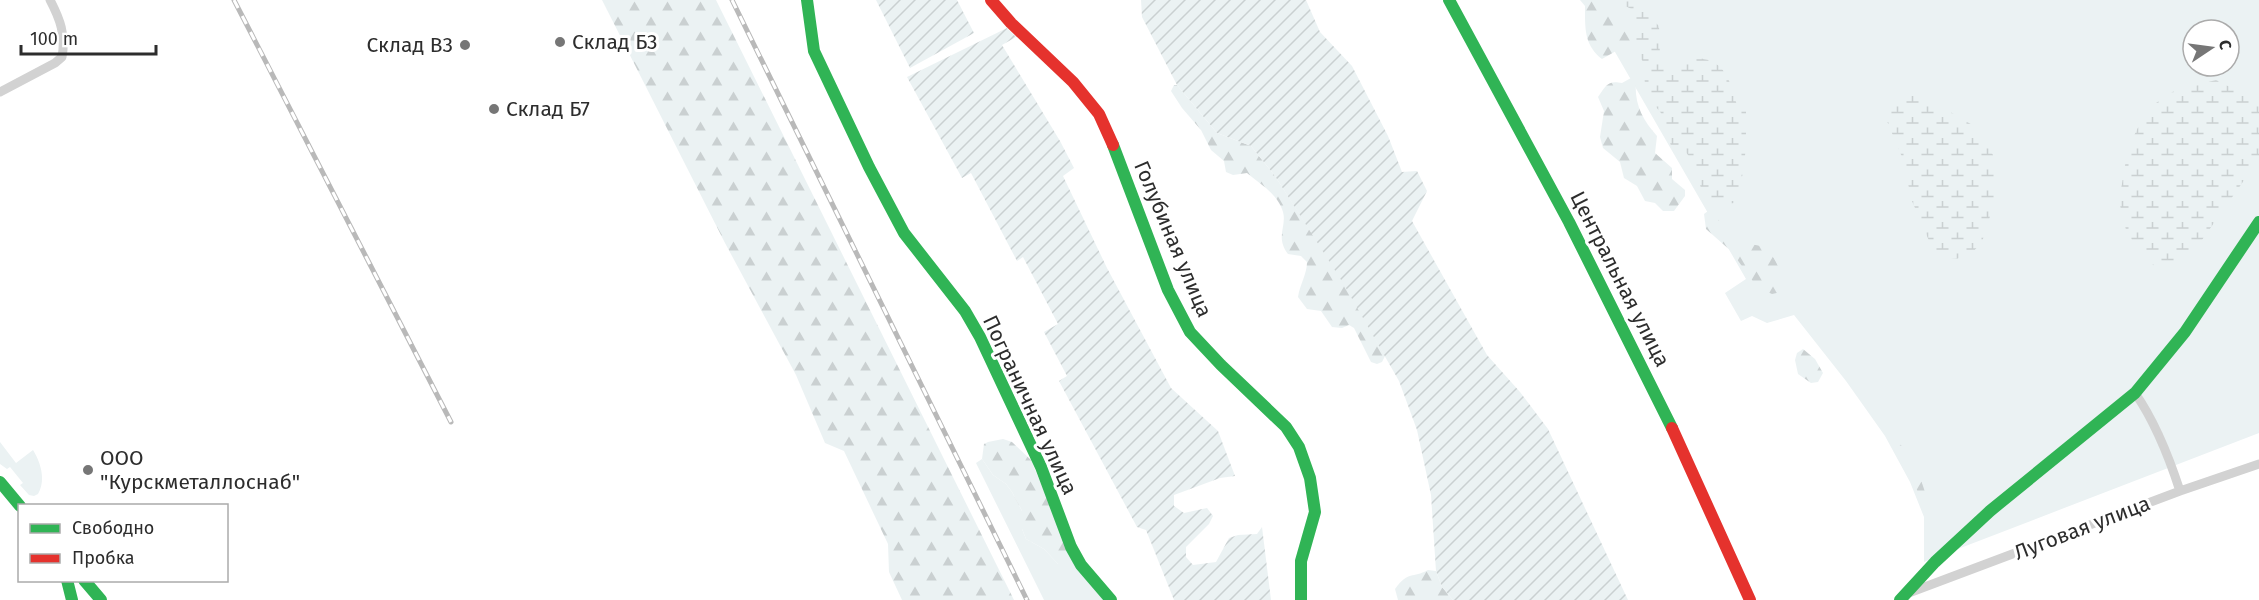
<svg xmlns="http://www.w3.org/2000/svg" width="2259" height="600" font-family="'Fira Sans',sans-serif">
	<style>
		.green { fill: #ebf2f3; fill-rule: evenodd }
		.forest { fill: url(#forest-firs) }
		.wetland { fill: url(#wetland-marsh) }
		.garden { fill: url(#garden-furrows) }
		.lines { fill: none; stroke-linecap: round; stroke-linejoin: round }
		.street { stroke: #d2d2d2; stroke-width: 9 }
		.fast { stroke: #30b455; stroke-width: 12 }
		.jam { stroke: #e5322d; stroke-width: 12 }
		.rail-casing { stroke: #b9b9b9; stroke-width: 5 }
		.rail { stroke: #fff; stroke-width: 3; stroke-dasharray: 9; stroke-linecap: butt }
		.poi-dot { fill: #767676; stroke: #fff; stroke-width: 2 }
		.labels { text-anchor: middle; dominant-baseline: central; stroke-width: 6; stroke-linejoin: round; paint-order: stroke }
		.poi-label { font-size: 21px; fill: #2d2d2d; stroke: #fff; text-anchor: start }
		.street-label { font-size: 21px; fill: #2d2d2d; stroke: #fff }
	</style>
	<defs>
		<pattern id="forest-firs" width="22" height="20" patternUnits="userSpaceOnUse" patternTransform="scale(1.5)"><rect width="22" height="20" fill="#ebf2f3"/><path d="M5 1l3.5 6h-7zM16 11l3.5 6h-7z" fill="#cad0d1"/></pattern>
		<pattern id="wetland-marsh" width="20" height="14" patternUnits="userSpaceOnUse" patternTransform="scale(1.5)"><rect width="20" height="14" fill="#ebf2f3"/><path d="M1 5h8M5 5V1M11 12h8M15 12V8" fill="none" stroke="#cad0d1"/></pattern>
		<pattern id="garden-furrows" width="10" height="10" patternUnits="userSpaceOnUse" patternTransform="scale(1.5)"><rect width="10" height="10" fill="#ebf2f3"/><path d="M-1 1l2-2M0 10L10 0M9 11l2-2" fill="none" stroke="#cad0d1"/></pattern>
	</defs>
	<rect width="100%" height="100%" fill="#fff"/>
	<path class="green" d="M1585,0H2259V433L1924,562V517L1910,482L1885,436L1846,381L1794,315L1767,323L1752,316L1741,321L1725,293L1746,279ZM2193,30H2229V66H2193Z
		M0,442L16,463L33,450C41,463 46,480 38,494L34,496L29,495L20,485L23,483L10,467L7,469L0,464Z
		M982,459L993,475L1006,484L1012,492L1022,511V529L1026,539L1044,549L1058,564L1070,553L1104,600H1044L976,463Z"/>
	<path class="forest" d="M602,0H716L1014,600H902L889,572L888,544L844,451L825,443L796,375L725,243Z
		M1580,0H1604C1620,16 1639,15 1630,43L1602,59C1584,45 1585,28 1585,6Z
		M1631,78L1636,80C1634,104 1642,119 1657,136L1655,153L1672,168V179L1685,190V196L1674,211H1663L1655,203L1645,201L1637,186L1624,178L1620,162L1603,148L1600,137L1604,111L1598,97C1606,85 1608,80 1622,83Z
		M1174,85H1177L1217,133L1251,146L1275,176L1344,283L1385,356L1382,362L1377,364L1371,362L1354,328L1349,325L1342,328L1332,327L1321,311L1307,309L1298,297C1300,284 1307,274 1307,262L1301,256L1288,254C1275,237 1287,226 1283,212C1278,194 1260,184 1247,173L1233,175L1226,172L1224,161L1211,150L1201,130L1182,108L1171,91Z
		M1708,211C1714,213 1730,234 1738,241C1744,247 1752,243 1760,246C1775,252 1780,271 1785,285L1781,292L1772,294L1757,287L1731,251L1706,229L1704,214Z
		M1803,349L1815,359L1823,373L1818,382L1811,383L1798,374L1795,360L1797,353Z
		M1003,439L1012,442L1031,460L1070,553L1068,563L1058,564L1044,549L1026,539L1022,529V511L1012,492L1006,484L993,475L982,459L984,444L988,442Z
		M1897,444L1901,445L1916,465L1932,513L1928,517L1910,473L1897,451Z
		M1428,570L1436,571L1442,587L1453,600H1398L1395,589C1409,570 1412,579 1428,570Z"/>
	<path class="wetland" d="M1614,0H1638L1640,8L1659,26L1660,59L1665,66C1675,64 1688,57 1697,58C1728,60 1730,84 1738,108L1746,111C1746,143 1747,173 1734,203L1719,205L1704,199L1694,163L1685,151L1672,149L1661,113L1646,95L1643,62L1636,48L1635,11Z
		M2216,80L2256,100L2259,103V159L2202,240L2177,266L2155,267L2127,234L2119,201L2128,148L2147,109L2174,91Z
		M1917,92L1974,126L1993,155L1996,197L1982,242L1971,254L1956,259L1940,256L1930,243L1912,201L1902,157L1884,114C1891,95 1897,93 1917,92Z"/>
	<path class="garden" d="M876,0H957L974,33L910,68Z
		M1141,0H1306L1320,32L1352,66L1388,136L1402,172L1417,171L1427,191L1412,221L1487,355L1520,392L1548,429L1628,600H1453L1442,587L1436,571L1431,495L1417,430L1399,381L1343,283L1275,176L1251,146L1217,133L1177,85L1142,17Z
		M1007,28L1016,37L1002,45L1060,141L1074,168L1063,176L1107,268L1171,388L1218,431L1235,476L1220,478L1174,495V506L1184,513L1207,508L1213,516L1209,524L1186,547V557L1193,565L1216,562L1229,538L1238,535L1257,534L1262,527L1271,600H1174L1146,530L1137,527L1059,381L1067,376L1044,332L1058,324L1023,257L1017,261L971,173L962,178L907,77Z"/>
	<g class="lines">
		<path class="street" d="M0,92L55,63L62,57C66,35 60,19 50,0
			M2135,393C2156,423 2169,457 2180,491
			M1906,594L2180,491L2259,464"/>
		<path class="fast" d="M807,0L814,51L869,167L904,233L965,311L980,337L1041,467L1071,547L1081,565L1111,600
			M1449,0L1569,222L1672,428
			M1113,145L1168,290L1190,332L1221,365L1286,427L1299,447L1310,478L1315,512L1301,561V600
			M0,482L20,506
			M67,580L72,600
			M84,580L101,600
			M1900,600L1935,562L1990,511L2135,393L2185,332L2259,222"/>
		<path class="jam" d="M991,0L1011,23L1073,82L1099,114L1113,145
			M1672,428L1750,600"/>
		<defs>
			<path id="rail" d="M234,0L451,422
				M732,0L1027,600"/>
		</defs>
		<use href="#rail" class="rail-casing"/>
		<use href="#rail" class="rail"/>
	</g>
	<g class="poi-dot">
		<circle cx="560" cy="42" r="6"/>
		<circle cx="465" cy="45" r="6"/>
		<circle cx="494" cy="109" r="6"/>
		<circle cx="88" cy="470" r="6"/>
	</g>
	<g class="labels">
		<g class="poi-label">
			<text x="572" y="42">Склад Б3</text>
			<text x="453" y="45" text-anchor="end">Склад В3</text>
			<text x="506" y="109">Склад Б7</text>
			<text x="100" y="458">ООО<tspan x="100" dy="24">"Курскметаллоснаб"</tspan></text>
		</g>
		<g class="street-label">
			<text transform="translate(1173 239) rotate(67)">Голубиная улица</text>
			<text transform="translate(1620 279) rotate(63)">Центральная улица</text>
			<text transform="translate(1030 405) rotate(65)">Пограничная улица</text>
			<text transform="translate(2082 528) rotate(-21)">Луговая улица</text>
		</g>
	</g>
	<rect x="18" y="504" width="210" height="78" fill="#ffffff" stroke="#ababab" stroke-width="1.5"/>
	<rect x="30" y="524" width="30" height="9" fill="#30b455" stroke="#ababab" stroke-width="1.5"/>
	<text x="72" y="534" font-size="18" fill="#2d2d2d">Свободно</text>
	<rect x="30" y="554" width="30" height="9" fill="#e5322d" stroke="#ababab" stroke-width="1.5"/>
	<text x="72" y="564" font-size="18" fill="#2d2d2d">Пробка</text>
	<g transform="translate(2211 48) rotate(77)"><circle r="28" fill="#ffffff" stroke="#ababab" stroke-width="1.5"/>
	<path d="M0-4.5L10 22L0 15L-10 22Z" fill="#767676"/>
	<text y="-9" font-size="16" font-weight="bold" text-anchor="middle" fill="#2d2d2d">С</text>
	</g>
	<path d="M21 45v9h135v-9" fill="none" stroke="#2d2d2d" stroke-width="3"/>
	<text x="30" y="45" font-size="18" fill="#2d2d2d" stroke="#ffffff" stroke-width="4.5" paint-order="stroke">100 m</text>
</svg>
